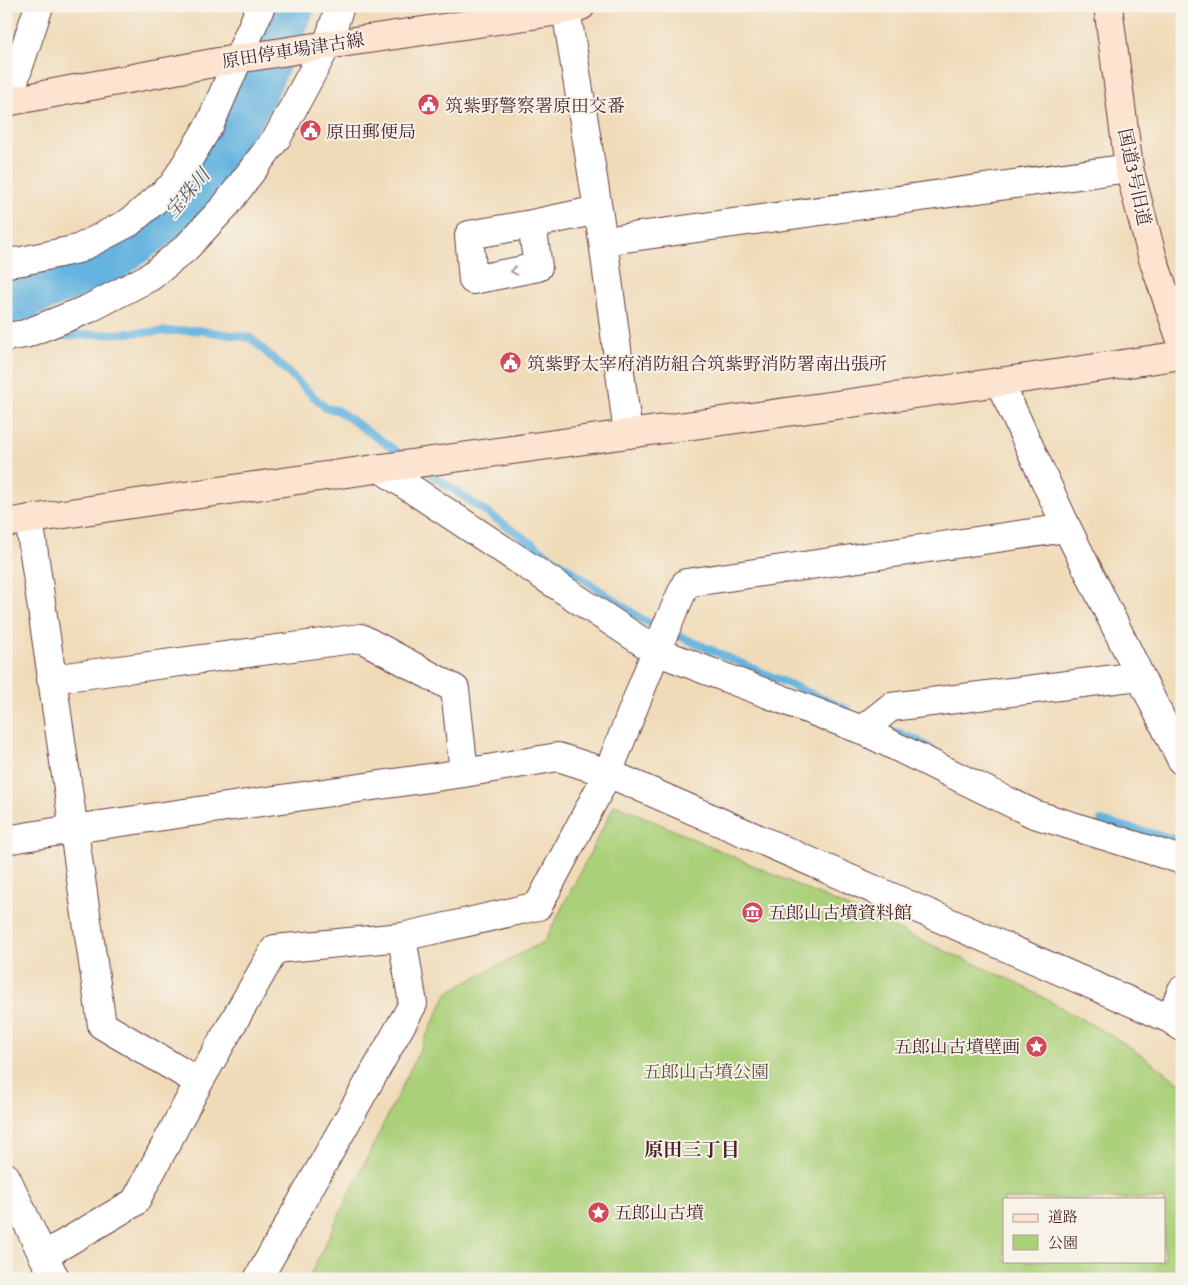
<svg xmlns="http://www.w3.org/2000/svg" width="1188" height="1285" font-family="'Gentium Book Plus','Noto Serif JP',serif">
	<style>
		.green { fill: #abd07a; stroke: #7a7852; fill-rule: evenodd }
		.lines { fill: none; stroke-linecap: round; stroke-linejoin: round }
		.stream { stroke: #65b4e0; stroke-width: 8 }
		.river { stroke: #65b4e0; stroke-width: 44 }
		.street-casing { stroke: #633b40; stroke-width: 30 }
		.secondary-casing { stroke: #633b40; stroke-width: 30 }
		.street { stroke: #fff; stroke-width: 28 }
		.secondary { stroke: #fde4d0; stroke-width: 28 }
		.oneway { stroke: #ae9aa0 }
		.labels { text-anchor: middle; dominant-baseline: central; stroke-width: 4; stroke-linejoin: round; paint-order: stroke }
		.street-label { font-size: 18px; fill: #4a1f2b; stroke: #f7f3e8 }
		.poi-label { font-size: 18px; fill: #4a1f2b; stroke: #f7f3e8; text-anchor: start }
		.park-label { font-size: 18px; fill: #624b3f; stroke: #f7f3e8 }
		.water-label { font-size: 19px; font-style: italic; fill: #53536a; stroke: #f7f3e8 }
		.neighbourhood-label { font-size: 19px; font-weight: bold; fill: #4a1f2b; stroke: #f7f3e8 }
	</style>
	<rect width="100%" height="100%" fill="#f7f3e8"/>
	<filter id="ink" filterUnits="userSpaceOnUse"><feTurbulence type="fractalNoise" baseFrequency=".02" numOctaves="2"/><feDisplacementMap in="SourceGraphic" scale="10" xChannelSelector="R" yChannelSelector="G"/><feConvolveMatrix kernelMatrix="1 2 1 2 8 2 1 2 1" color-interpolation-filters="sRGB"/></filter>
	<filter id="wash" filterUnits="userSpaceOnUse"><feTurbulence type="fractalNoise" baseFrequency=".0096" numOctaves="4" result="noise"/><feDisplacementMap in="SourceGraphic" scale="20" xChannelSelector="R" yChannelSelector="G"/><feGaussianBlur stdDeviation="1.12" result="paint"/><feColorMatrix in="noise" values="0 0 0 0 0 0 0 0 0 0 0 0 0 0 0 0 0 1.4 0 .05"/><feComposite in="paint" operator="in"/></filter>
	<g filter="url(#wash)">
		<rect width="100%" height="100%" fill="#f0dbb9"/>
		<path class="green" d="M615,804L1015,982L1121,1041L1182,1084V1279H308L448,992L545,941ZM1004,1199H1164V1261H1004Z"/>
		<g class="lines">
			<path class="stream" d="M12,303L40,322
				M51,331L59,336L198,330L251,338L326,408L337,410L405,457
				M425,470L643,620L848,710
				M897,732L918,741L931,749
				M1101,821L1182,841"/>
			<path class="river" d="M6,304L103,266L172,215L201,179L252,99L293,6"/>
		</g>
	</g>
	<g filter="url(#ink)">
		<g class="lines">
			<defs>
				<path id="street" d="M566,9L603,241L628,434
					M7,102L39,6
					M532,224L538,267L473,280L469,235L532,224L598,210
					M603,241L1129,168
					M6,263L22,261L78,249L130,222L173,185L210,124L261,6
					M6,337L25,334L88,309L150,277L186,248L226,205L278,136L327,45L340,6
					M1000,383L1067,528L1182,761
					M380,468L656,651L862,730L1034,814L1182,860
					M29,519L102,1025L199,1082
					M51,679L361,638L455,689L464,773
					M862,730L891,707L1139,676
					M6,840L73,829L464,773L558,757L608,773L1170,1019L1182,1027
					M1170,1019L1182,990
					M6,1177L43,1256L56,1279
					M43,1256L135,1202L199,1082L275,949L402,937L538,906L608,773L656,651L686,583L1067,528
					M258,1279L413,1004L402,937"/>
				<path id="secondary" d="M1108,6L1129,168L1153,259L1182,343
					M6,102L218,62L327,45L553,12L581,6
					M6,523C397,462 790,415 1182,355"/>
			</defs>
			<use href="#street" class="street-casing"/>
			<use href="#secondary" class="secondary-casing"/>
			<use href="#street" class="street"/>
			<use href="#secondary" class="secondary"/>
		</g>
		<defs><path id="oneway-chevron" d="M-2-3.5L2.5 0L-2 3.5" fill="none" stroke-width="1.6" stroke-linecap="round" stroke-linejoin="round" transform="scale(1.25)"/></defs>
		<use class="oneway" href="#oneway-chevron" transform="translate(514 271) rotate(169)"/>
	</g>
	<defs>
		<symbol id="civic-disc" viewBox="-11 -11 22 22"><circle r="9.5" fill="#d1495b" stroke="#f7f3e8"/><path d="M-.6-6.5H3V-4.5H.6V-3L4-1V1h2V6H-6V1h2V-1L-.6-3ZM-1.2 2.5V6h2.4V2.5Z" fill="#fff"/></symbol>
		<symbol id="museum-disc" viewBox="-11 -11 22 22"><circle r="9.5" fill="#d1495b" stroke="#f7f3e8"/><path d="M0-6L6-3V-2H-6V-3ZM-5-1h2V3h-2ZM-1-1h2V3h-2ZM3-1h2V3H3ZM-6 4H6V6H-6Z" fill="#fff"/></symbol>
		<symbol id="sight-disc" viewBox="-11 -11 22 22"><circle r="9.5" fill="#d1495b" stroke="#f7f3e8"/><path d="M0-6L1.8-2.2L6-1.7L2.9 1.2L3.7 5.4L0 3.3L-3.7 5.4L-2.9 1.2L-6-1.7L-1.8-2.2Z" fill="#fff"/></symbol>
	</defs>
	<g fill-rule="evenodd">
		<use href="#civic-disc" x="416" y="92" width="25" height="25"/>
		<use href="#civic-disc" x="298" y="118" width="25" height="25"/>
		<use href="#civic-disc" x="498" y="350" width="25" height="25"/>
		<use href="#museum-disc" x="740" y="900" width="25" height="25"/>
		<use href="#sight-disc" x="1024" y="1034" width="25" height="25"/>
		<use href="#sight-disc" x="586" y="1200" width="25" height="25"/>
	</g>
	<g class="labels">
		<g class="street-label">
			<text transform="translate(293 50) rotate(-9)">原田停車場津古線</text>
			<text transform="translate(1135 177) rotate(78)">国道3号旧道</text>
		</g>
		<g class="poi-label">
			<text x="445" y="105">筑紫野警察署原田交番</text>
			<text x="326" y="131">原田郵便局</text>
			<text x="527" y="363">筑紫野太宰府消防組合筑紫野消防署南出張所</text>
			<text x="768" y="912">五郎山古墳資料館</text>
			<text x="1020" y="1046" text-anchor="end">五郎山古墳壁画</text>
			<text x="614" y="1212">五郎山古墳</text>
		</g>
		<g class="park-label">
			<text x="706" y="1071">五郎山古墳公園</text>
		</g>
		<g class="water-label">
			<text transform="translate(187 193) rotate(-50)">宝珠川</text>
		</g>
		<g class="neighbourhood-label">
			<text x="692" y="1149">原田三丁目</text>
		</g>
	</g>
	<rect width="1188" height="1285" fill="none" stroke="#f7f3e8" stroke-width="25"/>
	<rect x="1003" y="1198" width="162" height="65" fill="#f7f3e8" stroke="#b29e9c"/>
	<rect x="1013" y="1214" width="25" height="8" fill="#fde4d0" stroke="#b29e9c"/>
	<text x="1048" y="1222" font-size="15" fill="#4a1f2b">道路</text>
	<rect x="1013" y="1235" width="25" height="15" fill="#abd07a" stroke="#b29e9c"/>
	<text x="1048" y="1248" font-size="15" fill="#4a1f2b">公園</text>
</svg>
